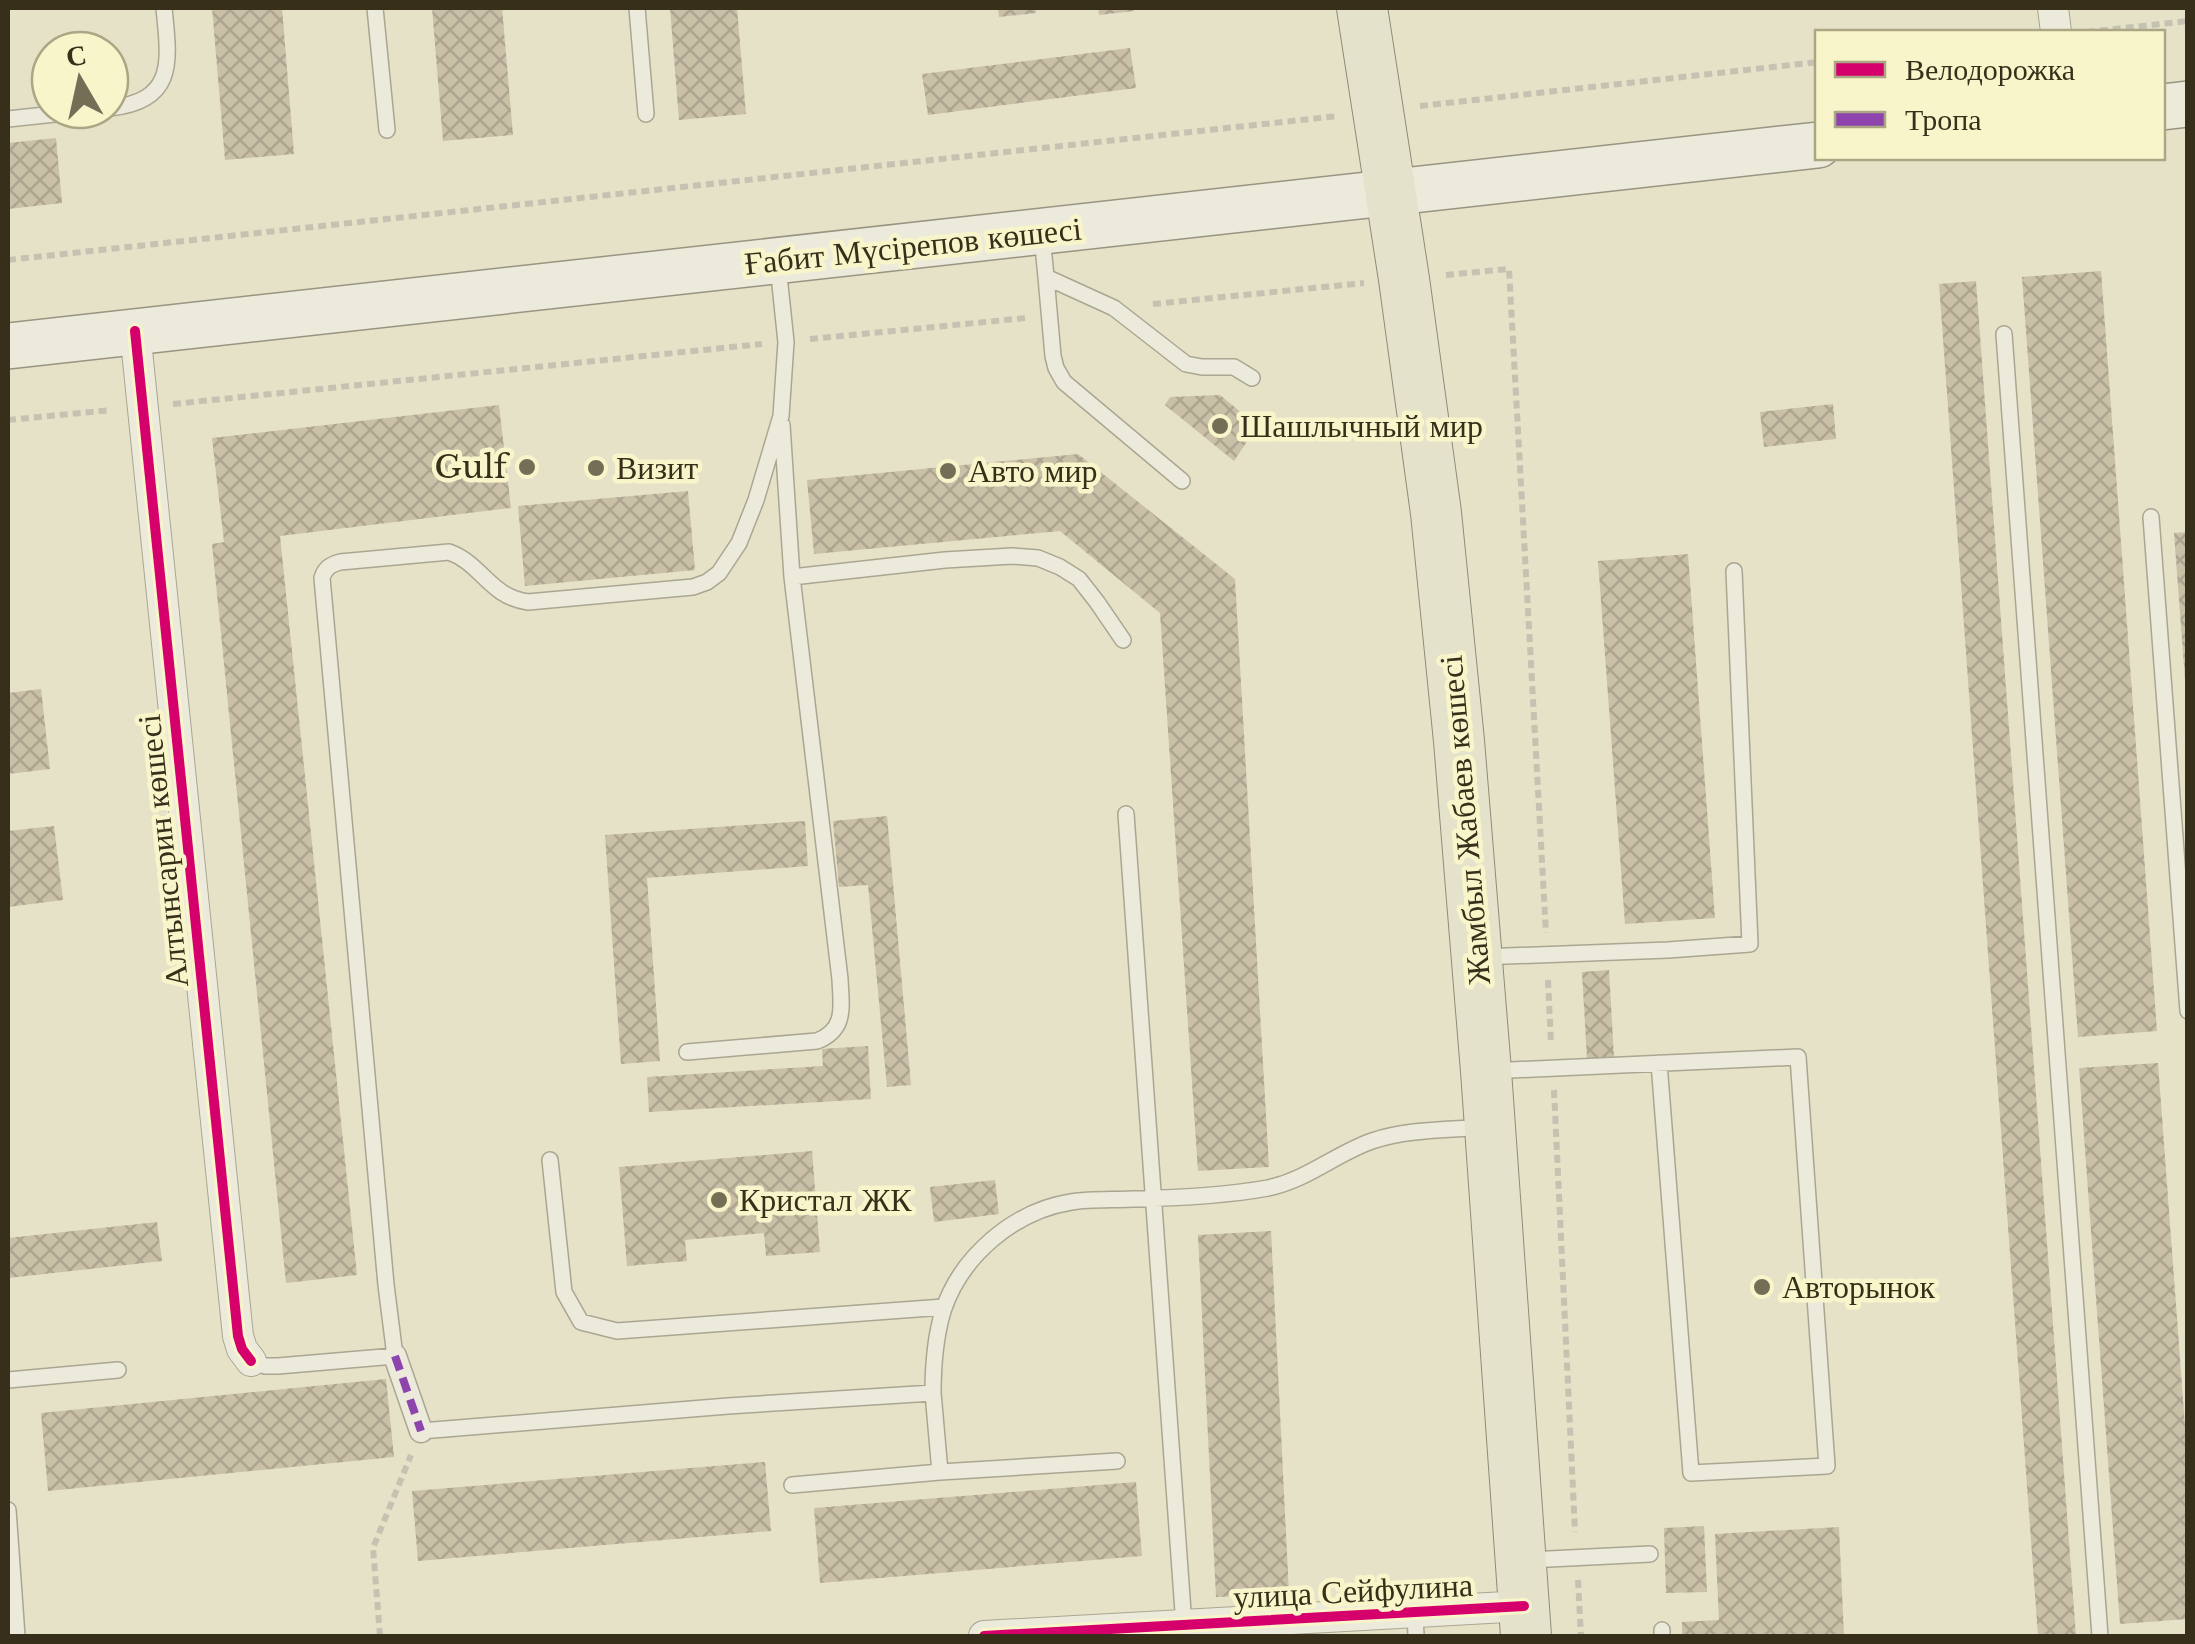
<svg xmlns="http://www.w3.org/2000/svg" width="2195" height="1644" font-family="'Libre Baskerville',serif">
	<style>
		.building { fill: url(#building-cross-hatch) }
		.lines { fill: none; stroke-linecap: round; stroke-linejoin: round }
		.service-casing { stroke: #aaa692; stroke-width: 18 }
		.pedestrian-casing { stroke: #aaa692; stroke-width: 25 }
		.minor-casing { stroke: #aaa692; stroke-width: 32 }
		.secondary-casing { stroke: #999482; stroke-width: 48 }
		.primary-casing { stroke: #8f8b79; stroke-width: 52 }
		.path { stroke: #c5c2b1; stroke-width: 6; stroke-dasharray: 8 5; stroke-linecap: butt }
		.service { stroke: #eceadb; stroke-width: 15 }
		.pedestrian { stroke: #eceadb; stroke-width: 22 }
		.minor { stroke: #eceadb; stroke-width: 30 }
		.secondary { stroke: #eceadb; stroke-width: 45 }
		.primary { stroke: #e5e2cb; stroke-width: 50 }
		.quiet { stroke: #8e44ad; stroke-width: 8; stroke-dasharray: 15 8; stroke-linecap: butt }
		.cycleway-casing { stroke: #f9f5cb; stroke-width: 16 }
		.cycleway { stroke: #d6006c; stroke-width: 10 }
		.poi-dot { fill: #756e57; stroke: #f9f5cb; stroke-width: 4 }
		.labels { text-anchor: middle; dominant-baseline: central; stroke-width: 9; stroke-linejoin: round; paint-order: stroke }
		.street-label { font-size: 32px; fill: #382f1a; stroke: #f9f5cb }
		.poi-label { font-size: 32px; fill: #382f1a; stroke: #f9f5cb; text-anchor: start }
	</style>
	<defs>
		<pattern id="building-cross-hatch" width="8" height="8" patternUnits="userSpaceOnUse" patternTransform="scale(2.5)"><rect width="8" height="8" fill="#cac0a8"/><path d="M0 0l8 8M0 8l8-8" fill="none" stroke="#aea590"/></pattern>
	</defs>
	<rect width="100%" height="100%" fill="#e5e2c8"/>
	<path class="building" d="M212,8H282L294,154L225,160Z
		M432,8H502L513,135L443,141Z
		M670,8H737L746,114L679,120Z
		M998,8H1036V13L999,17Z
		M1098,8H1134V11L1099,15Z
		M1130,48L1136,88L928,115L922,74Z
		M56,138L62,203L8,209V143Z
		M2101,271L2157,1031L2078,1037L2022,277Z
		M1976,281L2076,1636H2038L1939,284Z
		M1220,395L1248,418L1252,434L1234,461L1165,405L1170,397Z
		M1833,404L1836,439L1764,447L1760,412Z
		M499,405L511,508L280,536L357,1275L286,1283L212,544L224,542L212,438Z
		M1078,454L1235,579L1269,1167L1198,1171L1160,613L1060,531L814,554L807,480Z
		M688,491L695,570L525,586L518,506Z
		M2188,532V680H2185L2174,533Z
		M1688,554L1715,918L1625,924L1598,561Z
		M41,689L50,769L8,774V693Z
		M887,816L911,1085L887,1087L868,885L839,887L833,821Z
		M805,821L808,866L647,878L660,1061L621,1064L605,835Z
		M54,826L63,900L8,907V831Z
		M1609,970L1614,1058L1587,1059L1582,972Z
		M868,1046L871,1099L649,1112L647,1077L823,1066L822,1049Z
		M2158,1063L2188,1466V1619L2120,1624L2079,1068Z
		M812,1151L820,1252L766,1256L764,1233L685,1240L687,1261L627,1266L619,1167Z
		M995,1180L999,1214L934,1222L930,1187Z
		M157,1222L162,1261L8,1278V1238Z
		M1271,1231L1289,1594L1216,1597L1198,1235Z
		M386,1379L394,1457L48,1491L41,1413Z
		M765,1462L771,1531L418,1561L412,1491Z
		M1136,1482L1142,1556L820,1583L814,1508Z
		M1704,1526L1707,1592L1666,1593L1664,1528Z
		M1839,1527L1844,1636H1682V1622L1719,1620L1715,1534Z"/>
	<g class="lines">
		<defs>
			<path id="service" d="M375,8L387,130
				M637,8L646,114
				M110,108C177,101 169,60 164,8
				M8,119L92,110
				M1042,236L1046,277L1114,308L1186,364L1202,367H1234L1252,378
				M1046,277L1053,356L1056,368L1064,382L1182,481
				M2004,334L2100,1636
				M2151,517L2188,1011
				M792,577L945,560L1012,556L1038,558L1060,567L1079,579L1097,602L1123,640
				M1126,814L1184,1626
				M1481,957L1668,950L1750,944L1734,571
				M687,1052L817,1041C847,1029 841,1006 840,979L792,577L782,425
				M1490,1071L1798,1057L1827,1466L1691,1473L1659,1063
				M550,1160L564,1292L581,1322L617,1331L944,1307
				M251,1361L265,1366H278L395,1356L386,1285L322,578C325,568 330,565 340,562L449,552C481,563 490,597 528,602L693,587L707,582L719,573L739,543L756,500L781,416L786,342L778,266
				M8,1380L118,1370
				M421,1431L728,1406L933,1393C933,1365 935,1338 943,1311C961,1256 1014,1211 1071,1202C1090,1199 1112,1200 1132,1199C1177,1198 1224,1196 1268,1188C1307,1180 1335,1154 1372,1141C1407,1129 1448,1130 1485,1127
				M940,1472L1117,1461
				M792,1485L940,1472L933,1393
				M8,1510L17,1636
				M1529,1560L1650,1554
				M1415,1613L1416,1636
				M1662,1630V1636"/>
			<path id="pedestrian" d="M395,1356L421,1431"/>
			<path id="minor" d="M2053,8L2056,32
				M135,331L238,1336L242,1349L251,1361
				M984,1636L1524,1606"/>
			<path id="secondary" d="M2162,107L2188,104
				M8,346L1818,145"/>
			<path id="primary" d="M1362,8L1404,279L1436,513L1459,741L1486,1071L1526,1636"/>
		</defs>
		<use href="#service" class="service-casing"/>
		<use href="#pedestrian" class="pedestrian-casing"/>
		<use href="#minor" class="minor-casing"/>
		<use href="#secondary" class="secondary-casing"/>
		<use href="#primary" class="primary-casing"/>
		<path class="path" d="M2087,32L2188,21
			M1420,106L1818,62
			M8,260L1338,116
			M1446,275L1509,269L1546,933
			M1153,304L1364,283
			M810,339L1026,318
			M173,404L762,344
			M8,420L111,410
			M1548,980L1551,1043
			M1554,1090L1575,1532
			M1578,1580L1581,1636
			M380,1636L373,1548L411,1455"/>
		<use href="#service" class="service"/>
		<use href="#pedestrian" class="pedestrian"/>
		<use href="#minor" class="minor"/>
		<use href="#secondary" class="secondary"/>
		<use href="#primary" class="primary"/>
		<path class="quiet" d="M395,1356L421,1431"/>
		<defs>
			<path id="cycleway" d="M135,331L238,1336L242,1349L251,1361
				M984,1636L1524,1606"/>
		</defs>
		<use href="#cycleway" class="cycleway-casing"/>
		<use href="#cycleway" class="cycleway"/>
	</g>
	<g class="poi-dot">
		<circle cx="1220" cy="426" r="10"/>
		<circle cx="527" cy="467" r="10"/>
		<circle cx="596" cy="468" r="10"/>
		<circle cx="948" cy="471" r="10"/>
		<circle cx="719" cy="1200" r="10"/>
		<circle cx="1762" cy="1287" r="10"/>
	</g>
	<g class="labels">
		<g class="street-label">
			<text transform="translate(913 246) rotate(-6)">Ғабит Мүсірепов көшесі</text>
			<text transform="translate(1465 820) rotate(-95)">Жамбыл Жабаев көшесі</text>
			<text transform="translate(163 851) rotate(-96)">Алтынсарин көшесі</text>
			<text transform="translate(1353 1591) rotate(-3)">улица Сейфулина</text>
		</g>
		<g class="poi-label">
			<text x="1240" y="426">Шашлычный мир</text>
			<text x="507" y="467" text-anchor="end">Gulf</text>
			<text x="616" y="468">Визит</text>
			<text x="968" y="471">Авто мир</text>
			<text x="739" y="1200">Кристал ЖК</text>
			<text x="1782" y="1287">Авторынок</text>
		</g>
	</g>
	<rect width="2195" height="1644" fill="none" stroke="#382f1a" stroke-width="20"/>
	<rect x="1815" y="30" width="350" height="130" fill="#f9f5cb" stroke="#aca684" stroke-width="2.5"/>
	<rect x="1835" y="62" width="50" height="15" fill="#d6006c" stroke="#aca684" stroke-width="2.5"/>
	<text x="1905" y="80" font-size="30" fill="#382f1a">Велодорожка</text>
	<rect x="1835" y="112" width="50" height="15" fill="#8e44ad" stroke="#aca684" stroke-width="2.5"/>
	<text x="1905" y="130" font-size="30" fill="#382f1a">Тропа</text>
	<g transform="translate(80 80) rotate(351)"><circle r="48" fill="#f9f5cb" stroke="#aca684" stroke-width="2.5"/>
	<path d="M0-8L18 38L0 25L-18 38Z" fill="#756e57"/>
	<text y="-15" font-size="28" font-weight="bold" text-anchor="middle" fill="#382f1a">С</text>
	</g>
</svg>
